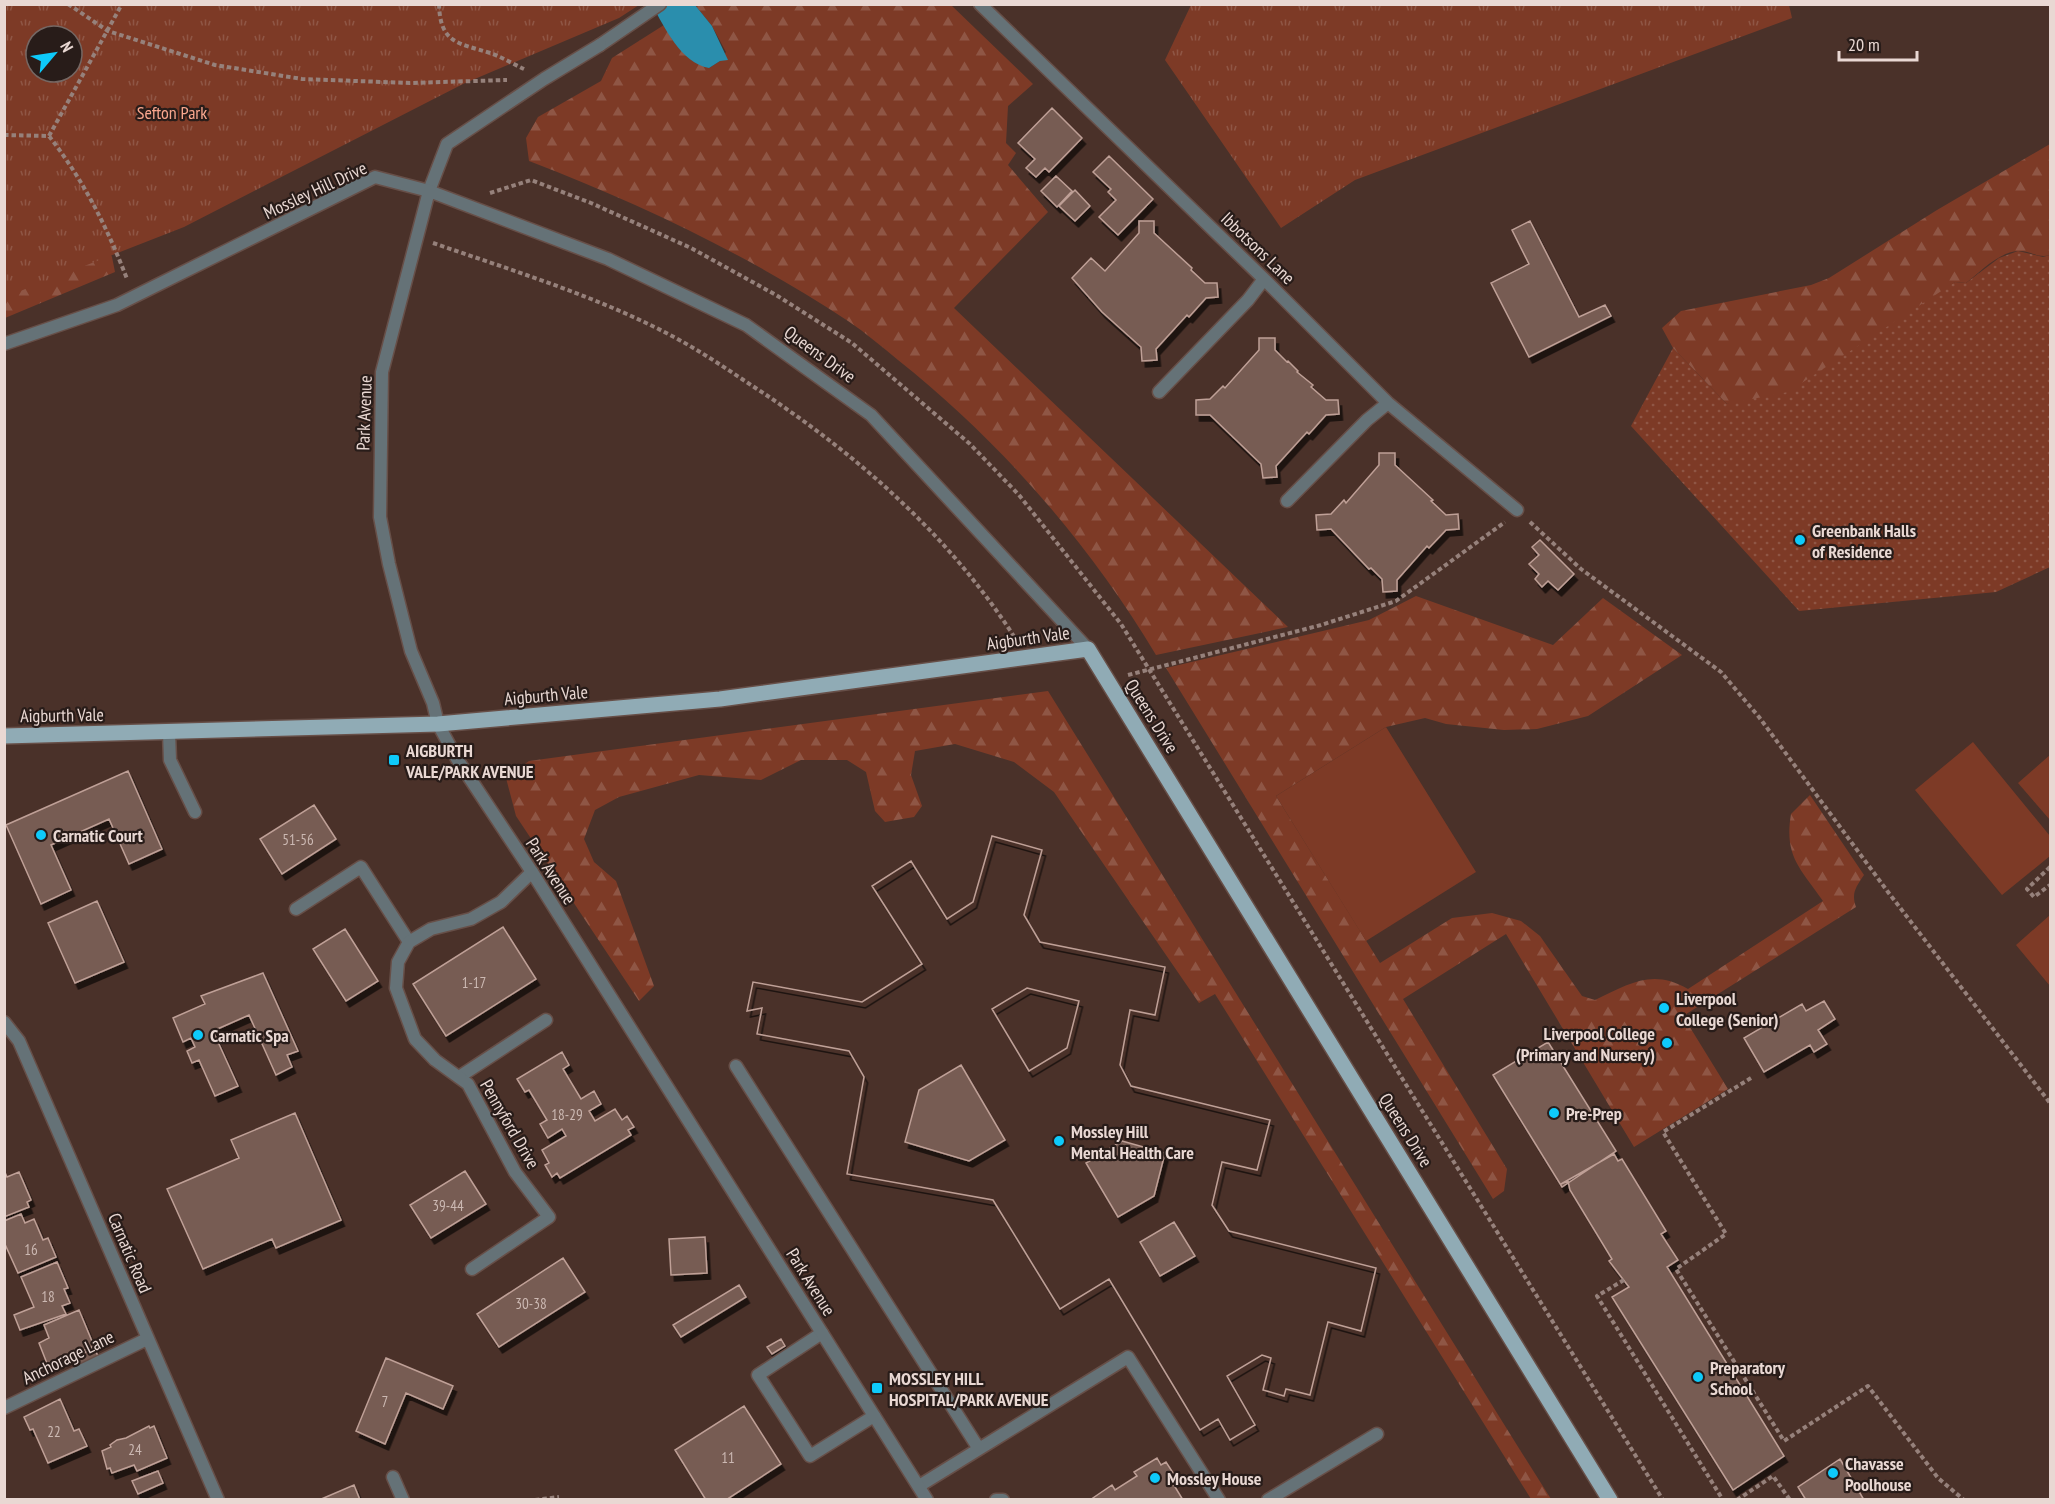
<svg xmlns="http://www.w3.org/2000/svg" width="2055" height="1504" font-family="'PT Sans Narrow',sans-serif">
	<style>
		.grass { fill: url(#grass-dots) }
		.forest { fill: url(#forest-firs) }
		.park { fill: url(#park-tufts); fill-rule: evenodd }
		.pitch { fill: #7d3a26 }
		.water { fill: #2a8ead }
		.building { fill: #775b52; stroke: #bfa097; stroke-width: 1.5; fill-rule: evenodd; filter: url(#shadow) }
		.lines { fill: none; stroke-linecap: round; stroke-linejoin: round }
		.service-casing { stroke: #674f48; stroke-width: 15 }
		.pedestrian-casing { stroke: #674f48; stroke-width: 15 }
		.minor-casing { stroke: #674f48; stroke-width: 15 }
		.tertiary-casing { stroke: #674f48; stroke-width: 15 }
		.primary-casing { stroke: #674f48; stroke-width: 18 }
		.path { stroke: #96817b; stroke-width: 4; stroke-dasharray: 4.5 3; stroke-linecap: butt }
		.service { stroke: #657277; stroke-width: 12 }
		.pedestrian { stroke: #657277; stroke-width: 12 }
		.minor { stroke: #657277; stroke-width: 12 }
		.tertiary { stroke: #657277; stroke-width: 12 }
		.primary { stroke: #90abb5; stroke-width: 15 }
		.poi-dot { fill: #0ecafa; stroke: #281c19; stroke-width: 2 }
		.labels { text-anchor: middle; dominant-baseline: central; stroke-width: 4.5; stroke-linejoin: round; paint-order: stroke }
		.number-label { font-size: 15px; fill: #ccb9b3 }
		.park-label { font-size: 18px; fill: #f9a78e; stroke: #281c19 }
		.street-label { font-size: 18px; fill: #e9d8d3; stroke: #281c19 }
		.poi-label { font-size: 18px; font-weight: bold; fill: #e9d8d3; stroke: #281c19; text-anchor: start }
	</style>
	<defs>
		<pattern id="grass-dots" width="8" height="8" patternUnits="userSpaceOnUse" patternTransform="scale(1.5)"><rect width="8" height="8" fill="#7d3a26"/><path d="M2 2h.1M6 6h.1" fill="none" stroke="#8f5645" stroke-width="1.8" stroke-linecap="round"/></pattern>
		<pattern id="forest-firs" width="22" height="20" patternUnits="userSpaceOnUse" patternTransform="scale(1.5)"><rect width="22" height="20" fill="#7d3a26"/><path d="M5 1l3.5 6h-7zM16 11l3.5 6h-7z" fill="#8f5645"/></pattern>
		<pattern id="park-tufts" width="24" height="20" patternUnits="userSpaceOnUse" patternTransform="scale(1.5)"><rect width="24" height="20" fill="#7d3a26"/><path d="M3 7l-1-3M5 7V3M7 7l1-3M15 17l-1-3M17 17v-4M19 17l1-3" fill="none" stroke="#8f5645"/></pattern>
		<filter id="shadow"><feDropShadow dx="3.5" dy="6" stdDeviation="0" flood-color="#0009"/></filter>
	</defs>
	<rect width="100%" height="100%" fill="#4a3129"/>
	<path class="grass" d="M2018,251L2043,257L2050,255V567L1996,592L1799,611L1631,426L1673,348L1727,404L1955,282L1966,283L1999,258Z"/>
	<path class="forest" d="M695,5H951L1033,84L1008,106L1006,143L1016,153L1008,165L1048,212L954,308L1288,627L1156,655C1089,543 1000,441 898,360C882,347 866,333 848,321C748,255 641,204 529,161L526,138L538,117L601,81L612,58L664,25L679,46L709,68L720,61L726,52L712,26Z
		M4,139L89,205L112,257L115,272L5,318Z
		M2050,144V255C2038,259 2030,250 2018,251C1999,252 1980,272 1966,283L1955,282L1788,392L1727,404L1673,348L1662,328L1681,311L1811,285L1829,278L1937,210Z
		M1416,596L1553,645L1603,598L1682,655L1588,716L1537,729L1504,730L1446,724L1425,718L1386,727L1276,796L1380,963L1452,918L1492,913L1521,921L1540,936L1582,996L1595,1000C1629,984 1652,968 1688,989L1823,901C1800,868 1784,856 1791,814L1810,795L1864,875C1856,887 1851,893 1856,907L1683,1016L1728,1089L1634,1147L1506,934L1403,999L1507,1169L1504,1191L1493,1199L1166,668L1369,620Z
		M1048,691L1520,1450L1551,1499H1531L1215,994L1199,1003L1054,792L1014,762L955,744L915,751L911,775L922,806L914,817L885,822L875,811L866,772L847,760H801L761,780L699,775L619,797L595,810L584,839L594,862L616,881L654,986L639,1001L516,816L506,778L529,761Z"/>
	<path class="park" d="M4,5L5,4L639,5L619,18L463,84L184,227L5,297ZM36,36H72V72H36Z
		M1789,5L1792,18L1355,180L1281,228L1165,60L1191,5Z"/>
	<path class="pitch" d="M1386,727L1476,872L1366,941L1276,796Z
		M1973,742L2050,836V856L2002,895L1915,790Z
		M2050,755V820L2018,783Z
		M2050,915V986L2016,945Z"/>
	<path class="water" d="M652,5H695L712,26L728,60L720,61L709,68C681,63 665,28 652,5Z"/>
	<path class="building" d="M1052,108L1082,138L1049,172L1045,168L1036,177L1026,168L1035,159L1018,143Z
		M1109,156L1153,199L1118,235L1099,217L1116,200L1108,192L1111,189L1093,172Z
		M1056,176L1072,191L1057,207L1041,191Z
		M1075,190L1090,206L1075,221L1059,206Z
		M1139,221H1154V233L1192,268L1191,270L1205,283H1217L1218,297L1206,298L1189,317L1187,315L1156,349L1157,360L1142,361L1141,347L1102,312L1072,278L1091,258L1105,271L1139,233Z
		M1530,221L1579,317L1605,305L1611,316L1529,357L1491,283L1529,264L1512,230Z
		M1259,338H1275V350L1287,362L1288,361L1298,371L1297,372L1313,385L1311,387L1326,400H1338L1339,414L1326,415L1309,434L1307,432L1276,466L1277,477L1263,478L1261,464L1210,415H1196V400L1210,399L1223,386L1225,388L1259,350Z
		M1379,453H1395V465L1433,500L1431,501L1446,515L1458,514L1459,529L1446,530L1429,548L1427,546L1397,580V591L1383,592L1382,579L1371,568L1369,569L1331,529L1317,530L1316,515L1331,514L1344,500L1346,503L1379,465Z
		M1540,540L1574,574L1558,590L1548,581L1542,587L1535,579L1539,574L1529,564L1539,555L1532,547Z
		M128,771L162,849L129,864L109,819L51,845L71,890L41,904L6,825Z
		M314,805L336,839L282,874L260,839Z
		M992,836L1042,850L1024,915L1040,942L1165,967L1155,1015L1130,1010L1120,1065L1131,1086L1270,1120L1257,1170L1222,1162L1212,1205L1229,1231L1376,1268L1361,1331L1328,1322L1310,1395L1286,1389L1284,1396L1263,1390L1271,1358L1262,1355L1227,1376L1255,1425L1230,1440L1218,1419L1200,1430L1109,1279L1060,1309L993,1200L847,1174L864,1077L849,1051L757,1034L762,1008L747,1011L753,982L862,1002L922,964L872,886L911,861L947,919L973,902ZM1027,988L1079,1001L1067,1048L1029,1071L992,1009ZM961,1065L1005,1140L969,1161L905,1142L919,1090ZM1122,1141L1165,1153L1154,1196L1118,1217L1086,1163ZM1174,1222L1195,1256L1160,1276L1140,1242Z
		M992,836L1042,850L1024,915L1040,942L1165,967L1155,1015L1130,1010L1120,1065L1131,1086L1270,1120L1257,1170L1222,1162L1212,1205L1229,1231L1376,1268L1361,1331L1328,1322L1310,1395L1286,1389L1284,1396L1263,1390L1271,1358L1262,1355L1227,1376L1255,1425L1230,1440L1218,1419L1200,1430L1109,1279L1060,1309L993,1200L847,1174L864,1077L849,1051L757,1034L762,1008L747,1011L753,982L862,1002L922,964L872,886L911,861L947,919L973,902Z
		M97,901L124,962L75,983L48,923Z
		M503,927L536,979L446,1036L413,984Z
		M345,929L378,981L346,1001L313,949Z
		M263,973L298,1051L287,1055L292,1067L276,1075L249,1015L213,1031L238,1086L215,1096L199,1060L192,1063L187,1051L195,1047L191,1038L183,1042L173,1018L205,1004L201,996Z
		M1027,988L1079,1001L1067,1048L1029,1071L992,1009Z
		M1824,1001L1835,1019L1818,1030L1827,1044L1814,1052L1810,1045L1764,1072L1744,1038L1802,1004L1806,1011Z
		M1548,1042L1616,1151L1562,1187L1493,1075Z
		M562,1052L569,1065L563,1069L581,1099L594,1091L601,1104L589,1111L595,1121L615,1109L622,1120L627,1116L634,1127L628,1130L631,1135L560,1178L557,1173L552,1177L545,1165L549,1163L542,1150L566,1136L562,1129L548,1138L540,1124L547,1120L529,1090L525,1092L517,1079Z
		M295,1113L341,1220L276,1248L272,1239L203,1269L167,1189L239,1158L231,1140Z
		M1614,1154L1618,1161L1622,1159L1666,1231L1661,1234L1678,1260L1667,1267L1784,1456L1733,1490L1612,1297L1629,1287L1609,1261L1612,1259L1570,1190L1568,1181L1561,1184Z
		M4,1170L7,1177L19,1172L31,1200L27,1202L29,1207L4,1217Z
		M465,1171L486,1204L431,1238L410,1205Z
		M21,1214L25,1223L34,1219L43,1240L48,1238L56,1257L18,1273L4,1242V1221Z
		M705,1237L707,1273L671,1275L669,1239Z
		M563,1258L585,1292L499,1347L477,1314Z
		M57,1262L68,1288L64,1289L70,1303L62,1306L66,1314L20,1330L14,1315L34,1307L21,1277Z
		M739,1285L746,1297L681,1337L673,1325Z
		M79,1310L94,1346L48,1366L39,1343L49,1338L44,1325Z
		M781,1339L785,1346L772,1354L767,1347Z
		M94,1348L99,1358L79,1367L75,1357Z
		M386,1358L453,1386L443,1409L406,1393L385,1444L356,1431Z
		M60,1399L74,1431L79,1429L87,1446L48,1463L33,1429L30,1430L24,1417Z
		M744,1406L781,1464L726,1500H706L675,1450Z
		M149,1426L150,1428L154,1426L167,1458L137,1471L134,1465L112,1473L110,1468L107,1469L102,1451L111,1447L110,1445L117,1440L126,1438Z
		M1157,1458L1161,1465L1166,1462L1177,1479L1172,1482L1183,1500H1090L1112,1485L1115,1490L1137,1476L1134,1472Z
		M1840,1459L1864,1500H1806L1798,1487Z
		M158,1471L163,1483L138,1494L132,1481Z
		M354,1485L360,1500H319Z"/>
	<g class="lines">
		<defs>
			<path id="service" d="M169,733L170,760L195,812
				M296,909L361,867L409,942
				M736,1066L979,1449L919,1486
				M459,1077L546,1020
				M822,1333L758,1375L810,1456L874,1416
				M979,1449L1128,1357L1219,1500
				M393,1477L403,1500
				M996,1500H1003
				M1268,1500L1377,1434"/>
			<path id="pedestrian" d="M600,45L660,4"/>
			<path id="minor" d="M980,4L1264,279L1388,403L1517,510
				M429,191L447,144L544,79L600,45
				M1159,392L1248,300L1264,279
				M1287,501L1367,420L1388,403
				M4,1022L19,1041L218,1500
				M472,1269L549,1217L515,1172L468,1084L435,1060L415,1039L396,988L398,962L409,942L431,929L471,919L501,902L532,872
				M4,1408L147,1339"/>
			<path id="tertiary" d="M429,191L382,372L380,517L389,564L411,651L433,703L438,724L457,759L532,872L927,1500
				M4,344L117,305L375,177L429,191L608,259L746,325L871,415L1088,649"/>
			<path id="primary" d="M4,736L438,724L720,699L1088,649L1610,1500"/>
		</defs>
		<use href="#service" class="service-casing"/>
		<use href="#pedestrian" class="pedestrian-casing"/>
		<use href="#minor" class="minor-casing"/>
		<use href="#tertiary" class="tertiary-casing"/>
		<use href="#primary" class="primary-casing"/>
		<path class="path" d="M68,4L108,31L215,65L302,79L410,83L507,80
			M439,4C440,44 459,43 490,53C502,57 513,64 524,69
			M4,135L49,136L122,4
			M49,136C84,181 107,227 127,279
			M490,193L531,180L591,203L691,248L776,295L852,343L970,444L1019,495L1121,624L1663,1500
			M433,243C514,271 599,297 674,337C700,351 724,367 748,383C853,451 947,532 1015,638
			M1530,522L1581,569L1721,672L1759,717L1888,892L2050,1103
			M1128,675L1321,625L1396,601L1505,522
			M2050,867L2027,889L2034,897L2050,885
			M1751,1078L1663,1132L1726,1234L1676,1269L1784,1441L1868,1386L1938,1478L1964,1500
			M1624,1280L1597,1296L1723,1500
			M535,1500L559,1497
			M1737,1500L1773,1476L1790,1500"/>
		<use href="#service" class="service"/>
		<use href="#pedestrian" class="pedestrian"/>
		<use href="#minor" class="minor"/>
		<use href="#tertiary" class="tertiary"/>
		<use href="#primary" class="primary"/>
	</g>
	<g class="poi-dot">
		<circle cx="1800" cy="540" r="6"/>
		<rect x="388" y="754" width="12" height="12" rx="3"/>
		<circle cx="41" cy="835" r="6"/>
		<circle cx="1664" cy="1008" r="6"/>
		<circle cx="198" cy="1035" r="6"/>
		<circle cx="1667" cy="1043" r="6"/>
		<circle cx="1554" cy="1113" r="6"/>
		<circle cx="1059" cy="1141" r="6"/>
		<circle cx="1698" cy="1377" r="6"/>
		<rect x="871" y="1382" width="12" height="12" rx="3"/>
		<circle cx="1833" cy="1473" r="6"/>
		<circle cx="1155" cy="1478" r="6"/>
	</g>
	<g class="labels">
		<g class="number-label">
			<text x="298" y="839">51-56</text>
			<text x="474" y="982">1-17</text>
			<text x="567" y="1114">18-29</text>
			<text x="448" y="1205">39-44</text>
			<text x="31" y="1249">16</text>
			<text x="48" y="1296">18</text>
			<text x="531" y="1303">30-38</text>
			<text x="385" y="1401">7</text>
			<text x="54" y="1431">22</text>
			<text x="135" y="1449">24</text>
			<text x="728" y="1457">11</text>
		</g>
		<g class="park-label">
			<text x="172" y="112">Sefton Park</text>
		</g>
		<g class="street-label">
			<text transform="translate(315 190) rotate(-25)">Mossley Hill Drive</text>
			<text transform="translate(1258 248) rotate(44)">Ibbotsons Lane</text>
			<text transform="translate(820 354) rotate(36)">Queens Drive</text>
			<text transform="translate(364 413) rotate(-88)">Park Avenue</text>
			<text transform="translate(1028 638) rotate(-8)">Aigburth Vale</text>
			<text transform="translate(546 695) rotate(-5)">Aigburth Vale</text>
			<text transform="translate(62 715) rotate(-1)">Aigburth Vale</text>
			<text transform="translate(1152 716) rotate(58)">Queens Drive</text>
			<text transform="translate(551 871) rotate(57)">Park Avenue</text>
			<text transform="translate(510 1124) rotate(60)">Pennyford Drive</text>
			<text transform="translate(1406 1130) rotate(58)">Queens Drive</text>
			<text transform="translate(130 1253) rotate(67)">Carnatic Road</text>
			<text transform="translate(811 1282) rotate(58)">Park Avenue</text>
			<text transform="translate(68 1357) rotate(-26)">Anchorage Lane</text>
		</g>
		<g class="poi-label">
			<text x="1812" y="530">Greenbank Halls<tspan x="1812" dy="21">of Residence</tspan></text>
			<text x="406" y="750">AIGBURTH<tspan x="406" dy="21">VALE/PARK AVENUE</tspan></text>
			<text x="53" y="835">Carnatic Court</text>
			<text x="1676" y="998">Liverpool<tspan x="1676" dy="21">College (Senior)</tspan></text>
			<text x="1655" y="1033" text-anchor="end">Liverpool College<tspan x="1655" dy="21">(Primary and Nursery)</tspan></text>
			<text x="210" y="1035">Carnatic Spa</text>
			<text x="1566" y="1113">Pre-Prep</text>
			<text x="1071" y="1131">Mossley Hill<tspan x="1071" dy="21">Mental Health Care</tspan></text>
			<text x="1710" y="1367">Preparatory<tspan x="1710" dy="21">School</tspan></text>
			<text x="889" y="1378">MOSSLEY HILL<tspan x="889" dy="21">HOSPITAL/PARK AVENUE</tspan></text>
			<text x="1845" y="1463">Chavasse<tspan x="1845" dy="21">Poolhouse</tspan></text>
			<text x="1167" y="1478">Mossley House</text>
		</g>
	</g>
	<rect width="2055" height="1504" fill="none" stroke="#e9d8d3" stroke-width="12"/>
	<g transform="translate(54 54) rotate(61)"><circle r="28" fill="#281c19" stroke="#756763" stroke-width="1.5"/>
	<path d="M0-4.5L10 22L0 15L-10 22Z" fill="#0ecafa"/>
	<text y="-9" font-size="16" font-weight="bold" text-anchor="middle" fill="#e9d8d3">N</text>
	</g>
	<path d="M1839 51v9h78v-9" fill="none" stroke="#e9d8d3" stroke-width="3"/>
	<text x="1848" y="51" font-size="18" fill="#e9d8d3" stroke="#281c19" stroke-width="4.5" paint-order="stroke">20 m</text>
</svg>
